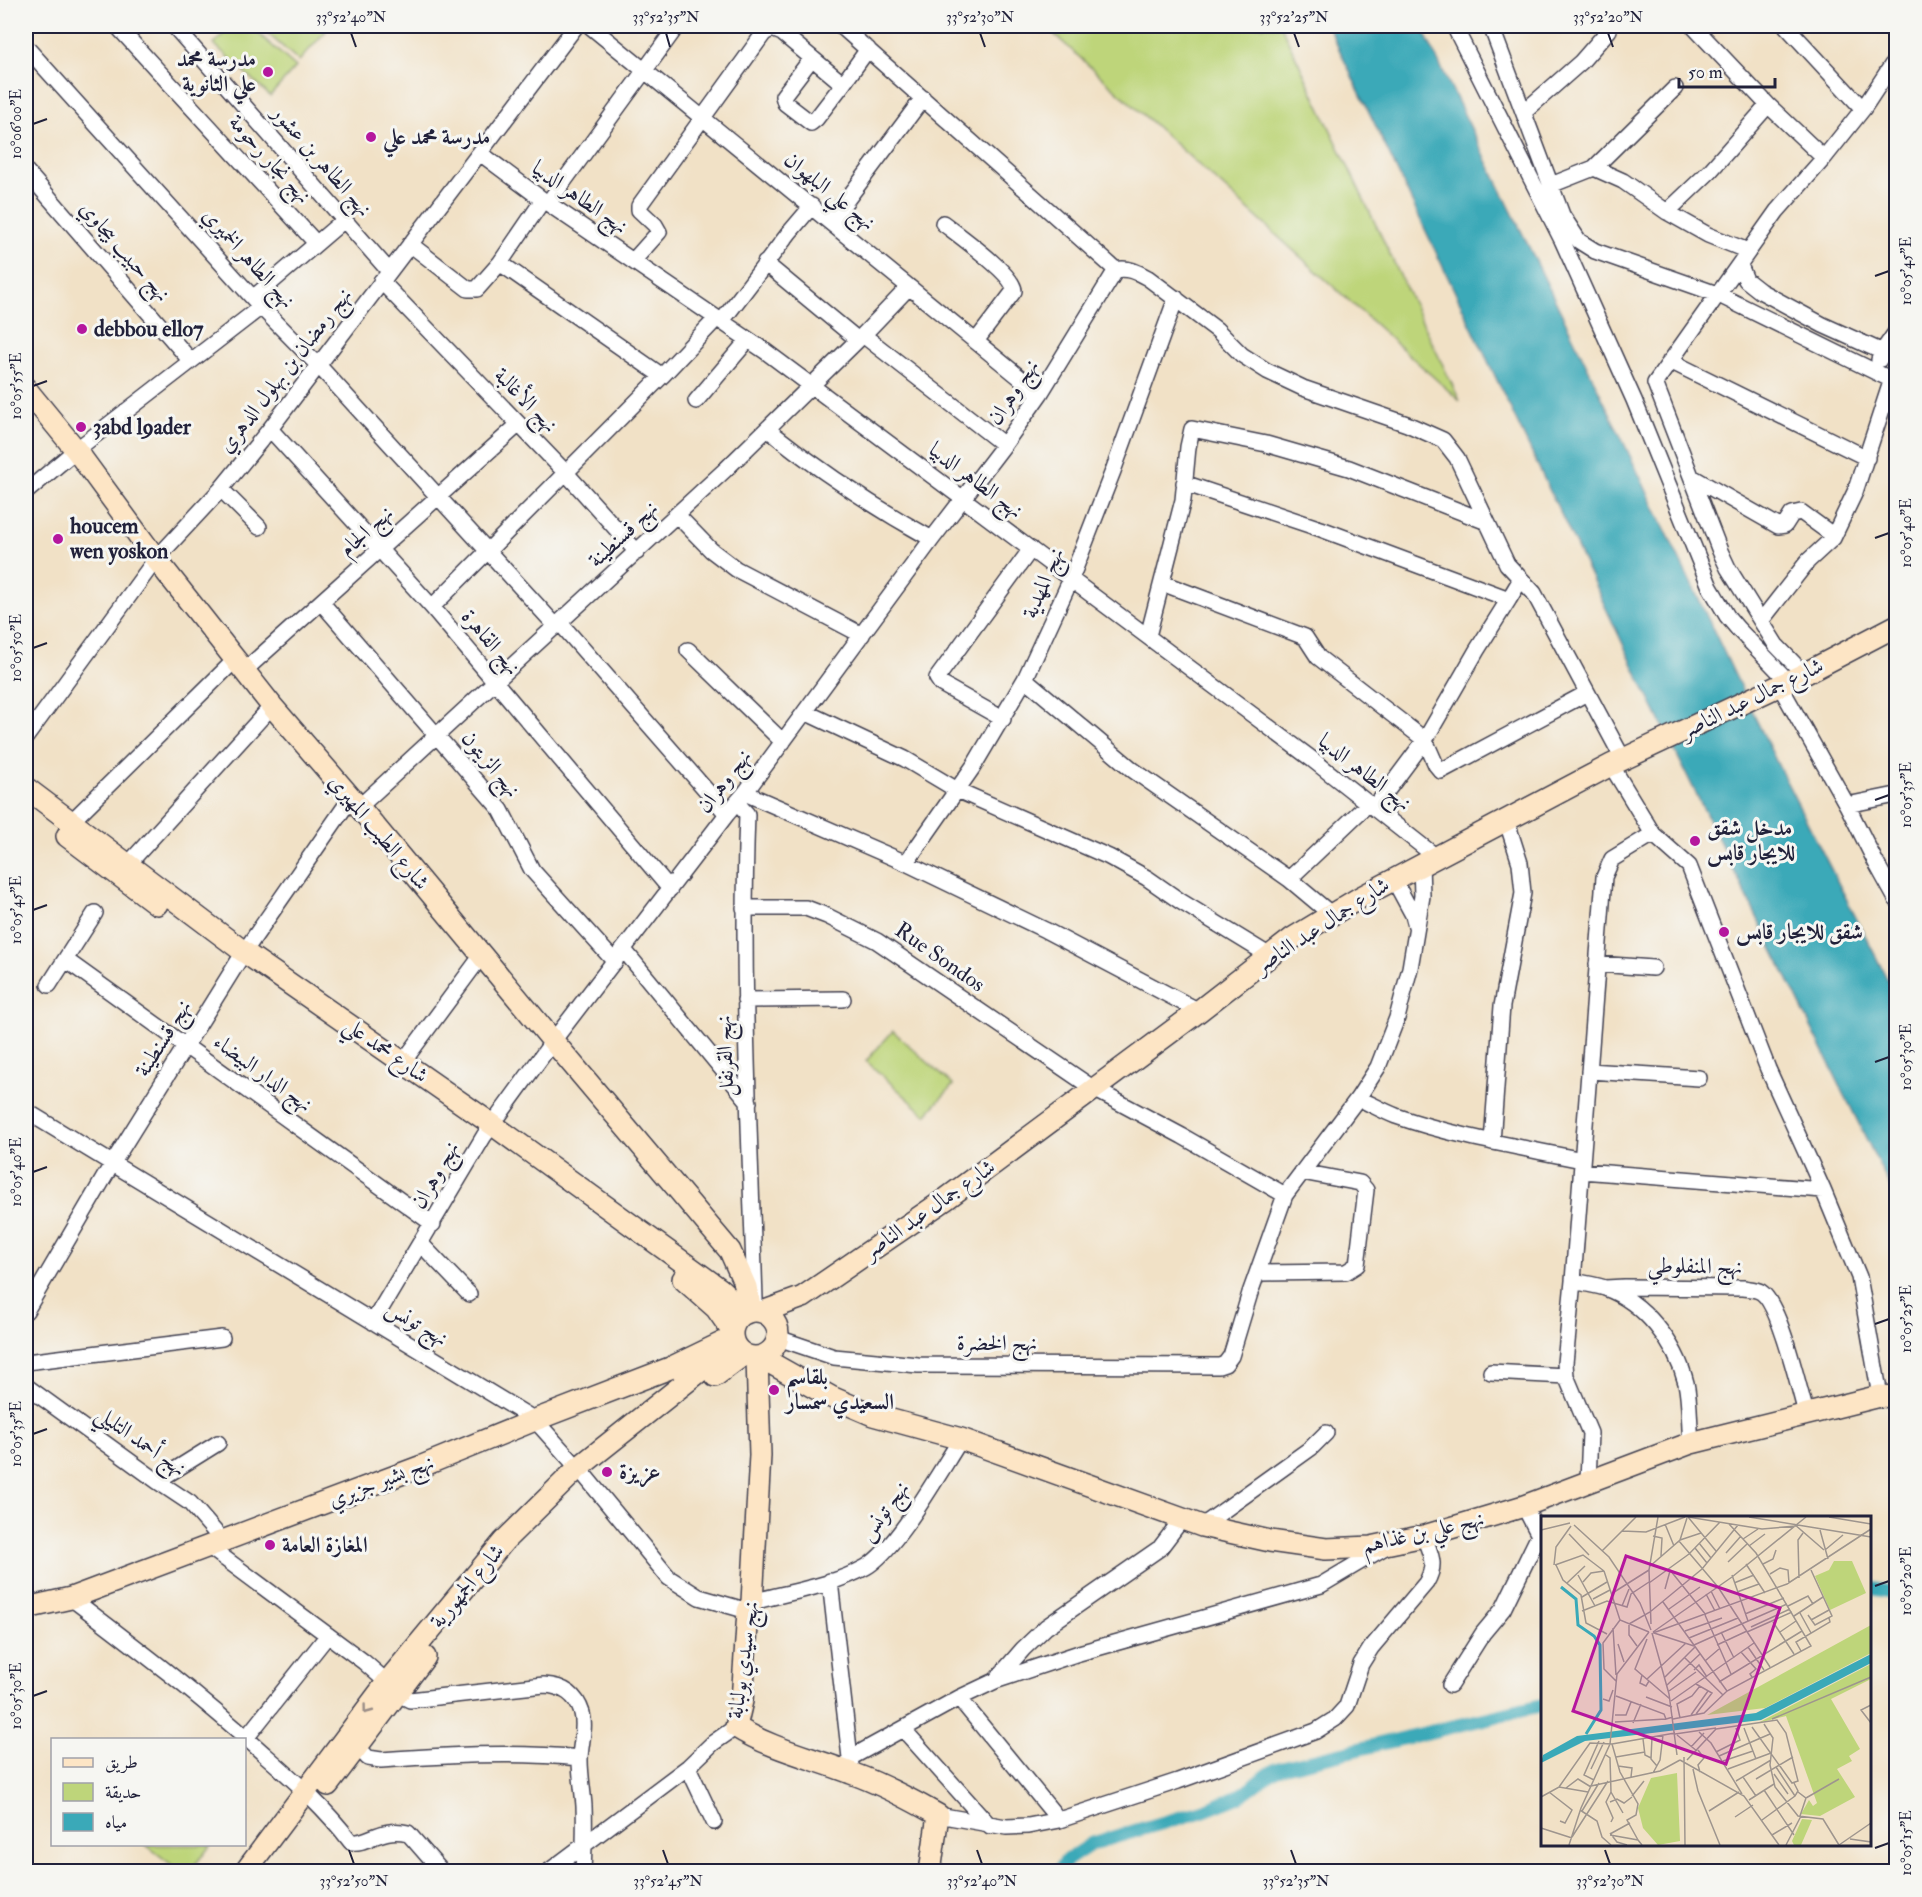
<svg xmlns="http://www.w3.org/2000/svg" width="1922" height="1897" font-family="'IM FELL Double Pica',Amiri,serif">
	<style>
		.green { fill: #bed57a; stroke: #707c5a; stroke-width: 1.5 }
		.water { fill: #3aa9b8; stroke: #2e667a; stroke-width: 1.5 }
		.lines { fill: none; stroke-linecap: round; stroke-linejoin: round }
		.canal { stroke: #3aa9b8; stroke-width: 14 }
		.street-casing { stroke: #413f50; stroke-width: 18 }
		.secondary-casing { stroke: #413f50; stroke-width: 24 }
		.street { stroke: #fff; stroke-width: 15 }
		.secondary { stroke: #fde5c5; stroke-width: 21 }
		.oneway { stroke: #9a8d87 }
		.ticks { fill: none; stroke: #22223b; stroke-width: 2 }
		.poi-dot { fill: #b5179e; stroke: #f6f6f2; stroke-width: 2 }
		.labels { text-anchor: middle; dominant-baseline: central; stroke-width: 6; stroke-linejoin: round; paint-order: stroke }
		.poi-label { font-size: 22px; font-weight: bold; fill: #22223b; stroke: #f6f6f2; text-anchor: start }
		.street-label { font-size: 22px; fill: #22223b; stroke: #f6f6f2 }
		.inset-river { fill: none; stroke: #3aa9b8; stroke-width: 3 }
		.inset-road { fill: none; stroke: #9e958e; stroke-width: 1.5 }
		.view { fill: #b5179e; fill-opacity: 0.15; stroke: #b5179e; stroke-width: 3 }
		.inset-edge { fill: none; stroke: #22223b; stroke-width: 3 }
		.neatline { fill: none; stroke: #22223b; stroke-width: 2 }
		.ticks-label { font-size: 15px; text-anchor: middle; fill: #22223b }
	</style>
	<rect width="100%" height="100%" fill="#f6f6f2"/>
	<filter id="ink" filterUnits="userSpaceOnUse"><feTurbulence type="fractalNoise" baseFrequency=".0167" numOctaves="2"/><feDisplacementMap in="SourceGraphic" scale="12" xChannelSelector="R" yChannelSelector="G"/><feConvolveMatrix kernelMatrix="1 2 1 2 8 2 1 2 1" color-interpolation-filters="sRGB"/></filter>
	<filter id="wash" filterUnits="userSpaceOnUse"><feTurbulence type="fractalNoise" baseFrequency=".008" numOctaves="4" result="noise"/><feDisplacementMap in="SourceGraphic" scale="24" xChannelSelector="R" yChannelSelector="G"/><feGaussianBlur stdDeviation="1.35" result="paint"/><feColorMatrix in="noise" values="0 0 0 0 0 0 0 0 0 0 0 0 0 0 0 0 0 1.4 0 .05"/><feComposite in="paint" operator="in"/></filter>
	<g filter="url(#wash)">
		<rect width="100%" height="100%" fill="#f1e1c6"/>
		<path class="green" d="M231,26H250L296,67L270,96L214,44Z
			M259,26H320L326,31L299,61Z
			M1045,26H1281L1460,401Z
			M893,1031L953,1085L926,1115L866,1061Z
			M146,1845H211L189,1872L180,1871Z"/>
		<path class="water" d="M1328,26H1421L1575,341L1779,767L1896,996V1199L1644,688Z"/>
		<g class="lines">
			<path class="canal" d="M1870,1588L1896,1593
				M1058,1872L1067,1860L1091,1844L1203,1811L1238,1797L1276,1769L1542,1705"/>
		</g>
	</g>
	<g filter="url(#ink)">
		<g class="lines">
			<defs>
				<path id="street" d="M117,26L316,243
					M174,26L389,271
					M590,26L1040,394
					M841,26L1116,270C1128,267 1137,272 1148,278L1217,330L1242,355L1267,371L1303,388L1407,424L1443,440L1457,458L1507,564L1534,593L1623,759
					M1454,26L1562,240L1634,400L1710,587L1727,616L1738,629L1789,682
					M1491,26L1562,215L1579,241L1595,251L1717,294L1896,382
					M1693,26L1768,105L1824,158
					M1786,26L1863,109
					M1889,26L1896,35
					M26,47L261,307L319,366L556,626
					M812,58L783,96L785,103L811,123L816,119L843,84
					M1524,112L1581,62L1609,30L1605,26
					M480,153L543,200L765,351L1313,760L1435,856
					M1594,168L1623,181L1667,212L1708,235L1748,251
					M26,171L190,360
					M1551,185L1594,168L1675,88
					M548,203L677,26
					M1667,212L1710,171L1768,105
					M831,221L923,98
					M943,223C957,234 1015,275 1014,291L976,341
					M410,244L468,289H477L500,263L543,200
					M633,261L659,232L655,225L639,210V206L764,33L772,29L782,33L843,84L868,49
					M500,263L662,376
					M765,263L858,340
					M1740,265L1746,280L1760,291L1823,325L1896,358
					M381,281L566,473L637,552
					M253,298L344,220
					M722,321L789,233L812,206
					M863,335L1004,445
					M1879,360L1882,352L1896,332
					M1670,361L1867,458
					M696,401L748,340
					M270,429L432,607L670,889
					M767,429C821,472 872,506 932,539
					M1692,477L1778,526L1785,525L1792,514L1801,512L1834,536
					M1184,483L1321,529L1509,599L1521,579
					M221,489L259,527
					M26,492L76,450L261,307
					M677,515L711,550L736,569L862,635
					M1162,583L1305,637L1318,657L1425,740L1436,765L1441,771L1587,693
					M321,602L501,810L532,870L615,962
					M432,607L662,376L717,318
					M1761,621L1728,568L1720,551L1655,383L1777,211L1824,158L1863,109L1896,59
					M560,623L727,814
					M1148,636L1183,500L1188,447L1192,429L1266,444L1349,468L1487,522
					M688,650L783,742
					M245,670L518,425
					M1804,674L1776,645L1761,621L1808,561L1833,538L1855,492L1892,379
					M1025,679L1133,770L1289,879L1332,915
					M1780,686L1847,805L1875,861L1896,899
					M805,712L905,759L957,790L1109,857L1147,878L1180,901L1270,956
					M1003,719L941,684L937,678L1031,549
					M26,737L156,559L221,489L270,429L576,26
					M745,793L906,863L1045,930L1199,1011
					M737,803L747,814C741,976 750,1138 755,1300
					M1847,805L1896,795
					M359,807L725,470L863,335L909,287
					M1375,807L1425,740L1477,650L1509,599
					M71,822L236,659
					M1653,834L1689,866L1768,1069L1823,1190L1859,1277L1880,1396
					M906,863L973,767L1025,679L1071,579L1113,471L1176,298
					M121,872L272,706
					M1393,878L1413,915L1416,926
					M1289,879L1369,803
					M744,908H806L827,916L877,941L1094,1089L1182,1136L1285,1195
					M624,950L749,1102
					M66,960L433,1224
					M1597,964L1653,968
					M49,985L95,913
					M745,1000L843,999
					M403,1062L482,955
					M1589,1071L1699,1078
					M1358,1098C1371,1104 1383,1111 1396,1116C1456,1137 1520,1147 1582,1160
					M26,1111L535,1420L585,1476L669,1578L699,1597L748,1611
					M1492,1142L1502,1006L1523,893L1520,863L1506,819
					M1582,1171L1823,1190
					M421,1244L469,1294
					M1258,1273L1346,1272L1357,1265L1366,1190L1360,1183L1302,1172
					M1573,1281C1584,1283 1595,1285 1605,1288C1644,1302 1676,1343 1686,1383C1690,1401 1689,1423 1691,1443
					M1606,1288L1624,1287L1743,1288C1749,1289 1756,1289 1761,1292C1780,1304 1799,1389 1806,1413
					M26,1311L112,1164L244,952L351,798
					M373,1322L484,1136L553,1041L727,814L745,793L932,539L1004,445L1040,394L1116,270
					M778,1338L834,1357L918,1365L1219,1366L1225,1364L1231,1356L1250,1293L1285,1195L1358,1098L1378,1067L1397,1018L1410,968L1422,896L1421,863
					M26,1362L222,1338
					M1491,1372L1566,1376
					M26,1386L157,1481L190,1503L223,1541
					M157,1481L218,1443
					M1588,1481L1590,1433L1566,1376L1565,1363L1573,1281L1604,877L1612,859L1653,834L1611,765
					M1202,1526L1311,1448L1326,1433
					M208,1546L364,1662L404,1697L410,1700L544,1685C563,1686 576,1694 582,1713C586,1729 580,1744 580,1760C580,1775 583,1791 584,1806C585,1828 584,1850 583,1872
					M830,1581L850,1758
					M71,1598C137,1648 203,1698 264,1754C295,1781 326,1809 351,1842C367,1845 381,1826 408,1833L442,1872
					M752,1602C789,1592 832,1586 866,1567C897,1549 940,1471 961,1439
					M997,1679L1023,1649L1046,1627L1160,1548L1182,1519
					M1450,1685L1483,1633L1503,1609L1539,1535L1524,1506
					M959,1698L1059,1820
					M903,1729L990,1826
					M246,1738L328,1635
					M358,1747L368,1758L381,1760C444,1755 517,1751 580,1758
					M688,1767L714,1822
					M852,1773L850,1758L959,1698L995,1681L1079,1653L1321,1585L1385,1547
					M938,1815L1006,1827L1028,1826L1059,1820L1178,1781L1316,1731L1335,1719L1347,1706L1361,1664L1371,1648L1426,1583C1437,1564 1431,1556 1424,1536
					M548,1872L688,1767L713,1743L736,1727"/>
				<path id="secondary" d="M26,389L76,450L156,559L272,706L359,807L553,1041L730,1251L746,1287L751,1311
					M26,788L244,952L493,1125L720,1289L746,1313
					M67,836L157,904
					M683,1279L716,1308L732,1331
					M732 1334a23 23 0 1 1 46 0a23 23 0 1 1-46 0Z
					M762,1312L803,1297L946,1199L1199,1011L1293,938L1361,897L1611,765L1804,674L1896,626
					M760,1357L831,1397L873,1415L961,1439L1202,1526L1270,1541L1326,1549L1371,1547L1424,1536L1524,1506L1691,1443L1880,1396L1896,1397
					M757,1358L760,1455L752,1602L748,1611L742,1701L736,1727C771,1749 813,1758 851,1773C882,1784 910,1799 938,1815L930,1872
					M715,1376L743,1355
					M26,1608L71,1598L422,1466L535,1420L670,1368L732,1338
					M328,1785L425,1657
					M245,1872L388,1681L504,1541L578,1468L724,1352"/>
			</defs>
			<use href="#street" class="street-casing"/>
			<use href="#secondary" class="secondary-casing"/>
			<use href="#street" class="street"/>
			<use href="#secondary" class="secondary"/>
		</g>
		<defs><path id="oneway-chevron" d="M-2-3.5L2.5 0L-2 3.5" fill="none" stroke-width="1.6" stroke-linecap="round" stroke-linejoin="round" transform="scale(1.5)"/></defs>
		<use class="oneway" href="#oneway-chevron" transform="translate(367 1710) rotate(127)"/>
	</g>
	<path class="ticks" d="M351,33L356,47M666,33L670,47M980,33L985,47M1294,33L1299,47M1608,33L1613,47M33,124L47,119M1875,276L1889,271M33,386L47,381M1875,538L1889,533M33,648L47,643M1875,800L1889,795M33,910L47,905M1875,1062L1889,1057M33,1172L47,1167M1875,1324L1889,1319M33,1434L47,1429M1875,1586L1889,1581M33,1696L47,1691M1875,1848L1889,1843M349,1850L354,1864M663,1850L668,1864M977,1850L982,1864M1291,1850L1296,1864M1605,1850L1610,1864"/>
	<g class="poi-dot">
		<circle cx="268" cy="72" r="6"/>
		<circle cx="371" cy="137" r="6"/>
		<circle cx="82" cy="329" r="6"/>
		<circle cx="81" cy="427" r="6"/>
		<circle cx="58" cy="539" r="6"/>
		<circle cx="1695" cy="841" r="6"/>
		<circle cx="1724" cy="932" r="6"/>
		<circle cx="774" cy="1390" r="6"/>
		<circle cx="607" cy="1472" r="6"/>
		<circle cx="270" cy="1545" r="6"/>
	</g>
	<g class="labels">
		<g class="poi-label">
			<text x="256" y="59" text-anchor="end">مدرسة محمد<tspan x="256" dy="25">علي الثانوية</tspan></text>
			<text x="383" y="137">مدرسة محمد علي</text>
			<text x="94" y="329">debbou ello7</text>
			<text x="93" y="427">3abd l9ader</text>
			<text x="70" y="526">houcem<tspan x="70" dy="25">wen yoskon</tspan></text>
			<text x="1707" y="828">مدخل شقق<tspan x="1707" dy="25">للايجار قابس</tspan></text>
			<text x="1736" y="932">شقق للايجار قابس</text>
			<text x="786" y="1377">بلقاسم<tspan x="786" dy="25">السعيدي سمسار</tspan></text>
			<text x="619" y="1472">عزيزة</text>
			<text x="282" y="1545">المغازة العامة</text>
		</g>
		<g class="street-label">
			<text transform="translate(270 159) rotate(48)">نهج نجار رحومة</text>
			<text transform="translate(322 161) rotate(49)">نهج الطاهر بن عشور</text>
			<text transform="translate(830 191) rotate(39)">نهج علي البلهوان</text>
			<text transform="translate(580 197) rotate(35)">نهج الطاهر الدبيا</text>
			<text transform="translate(125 251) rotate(49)">نهج حبيب بيجاوي</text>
			<text transform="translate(249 258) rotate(48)">نهج الطاهر الخميري</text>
			<text transform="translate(285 370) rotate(-52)">نهج رمضان بن بهلول الدهري</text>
			<text transform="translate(1013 392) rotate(-56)">نهج وهران</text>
			<text transform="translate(526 400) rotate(46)">نهج الأغالبة</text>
			<text transform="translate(976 480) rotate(37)">نهج الطاهر الدبيا</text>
			<text transform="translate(366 531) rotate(-42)">نهج الجام</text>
			<text transform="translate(623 534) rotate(-43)">نهج قسنطينة</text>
			<text transform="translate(1043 583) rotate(-67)">نهج المهدية</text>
			<text transform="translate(491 642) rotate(50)">نهج القاهرة</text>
			<text transform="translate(1752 698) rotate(-26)">شارع جمال عبد الناصر</text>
			<text transform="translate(491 764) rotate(51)">نهج الزيتون</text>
			<text transform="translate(1365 772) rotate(38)">نهج الطاهر الدبيا</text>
			<text transform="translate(724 781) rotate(-52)">نهج وهران</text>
			<text transform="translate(379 832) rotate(50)">شارع الطيب المهيري</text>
			<text transform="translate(1322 925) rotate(-33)">شارع جمال عبد الناصر</text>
			<text transform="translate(940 957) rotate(35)">Rue Sondos</text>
			<text transform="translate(163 1038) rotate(-58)">نهج قسنطينة</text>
			<text transform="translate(386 1050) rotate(35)">شارع محمد علي</text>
			<text transform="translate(725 1056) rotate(-92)">نهج القرنفل</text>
			<text transform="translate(263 1073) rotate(36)">نهج الدار البيضاء</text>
			<text transform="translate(435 1175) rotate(-60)">نهج وهران</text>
			<text transform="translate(929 1209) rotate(-35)">شارع جمال عبد الناصر</text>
			<text transform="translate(1695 1266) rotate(1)">نهج المنفلوطي</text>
			<text transform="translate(417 1323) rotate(31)">نهج تونس</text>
			<text x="997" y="1343">نهج الخضرة</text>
			<text transform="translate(141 1441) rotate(35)">نهج أحمد التليلي</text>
			<text transform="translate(381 1481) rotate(-21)">نهج بشير جزيري</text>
			<text transform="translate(884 1511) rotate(-53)">نهج تونس</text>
			<text transform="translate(1423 1532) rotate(-13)">نهج علي بن غذاهم</text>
			<text transform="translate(467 1586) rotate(-50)">شارع الجمهورية</text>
			<text transform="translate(743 1660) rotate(-82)">نهج سيدي بولبابة</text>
		</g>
	</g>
	<g transform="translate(1541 1516)">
		<rect width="330" height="330" fill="#f1e1c6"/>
		<path d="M293,45H311L325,77L289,94L274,60L288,54ZM330,109V137L224,192L166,199ZM330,148V163L290,183L319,233L308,240L311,245L296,253L314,281L279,300L260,298L268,284L272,290L276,287L245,200L217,207ZM136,257L139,325L117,329L102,312L97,292L110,262ZM261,303L271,304L260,329H253L251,325Z" fill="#bed57a"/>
		<path d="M330,138V147L220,204L44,225L0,247L2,239L36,220L215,197Z" fill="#3aa9b8"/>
		<path class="inset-river" d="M20,71L35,83L37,109L53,120L59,129L60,194L45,218"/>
		<path class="inset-road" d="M147,1L221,13L255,10M147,1L175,35M208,1L330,21M288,1L330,8M124,8L133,30M253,8L283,34M33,9L68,41L99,87L110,114M0,14L29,7M279,14L287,43M81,15L105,16L144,1M28,18L48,39M112,20L121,22L120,40M202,23L217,13M139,24L160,17M138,25L177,71L229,151M158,27L170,42M208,30L224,18M154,32L166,47M284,34L302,19M61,35L95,1M185,37L200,20M187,46L206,28M205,48L224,77M222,48L232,43L235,34M13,49L15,31L30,10M14,49L42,39L63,55M15,49L22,64L40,79L45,107L66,118M108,51L139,24L146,2M129,54L165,99M63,55L79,104L108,116M229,58L239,52L247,54L248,67M37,59L54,90M191,59L207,105M258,62L257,24L262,17M42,66L50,57L63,55M26,67L44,50M108,67L148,38L179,6M193,67L213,59M124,73L129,55M170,75L179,93M196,76L218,68M70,78L108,54M165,78L174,95M41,81L66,66M52,83L69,74M122,86L186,175M81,90L88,73M247,90L267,80L272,88M128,93L159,71M41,95L66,85L86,91L90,78L108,66M259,97L270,117M204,98L243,82M164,99L190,158M267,99L274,109L291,100L270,54M253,100L282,81M270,104L288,94M232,106L253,138M88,108L109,96L161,53L197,9M110,108L108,54L117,1M88,109V119L96,130M210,111L249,93M72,112L75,159M144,115L181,102M112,116L191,61L265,1M180,116L193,142M206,116L251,96M239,116L255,105M111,117L128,178L136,239M112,117L246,68L330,13M113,117L153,130M173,120L246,88M148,122L197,102M106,123L94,153L129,183M77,128L83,146M153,129L173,120M176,129L206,115M207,131L223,154M260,135L255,126L289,106L288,102M200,136L215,153L209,158L211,161M144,142L182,179M164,145L178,133M153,154L158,149L166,161M101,159L99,167L105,170L108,165M124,161L154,131M106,163L145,127M75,165L63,153L62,127L79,104M178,166L261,115M126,169L159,138M128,175L155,156M75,180L123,198L125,203L132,201M105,181L131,191M62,183L68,185L72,174M130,185L213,127M330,189L320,194L330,207M155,198L171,177L155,168M74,199H85L90,186M150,199L167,175M139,202L136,188L151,180L159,170M132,203L163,197L186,175L270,130L215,37L188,8M231,203L330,161M74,206L125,203M92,207L100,188M223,208L232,222L229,249L234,271L257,300L282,303L298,329M203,212L215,243M158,216L170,227L201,278M134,218L175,212M136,219L156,235M111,221L110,243L116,250M102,223L104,239L110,242M71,228L134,217M150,231L163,217M157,234L163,242L157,249L159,256M175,236L199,224L195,212M65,239L69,242L70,276L82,297M178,240L229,218M75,241L104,236M143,241L144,329M139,244L203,280L238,329M146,244L175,213L236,204L245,217L257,265L251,267L211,211M182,245L212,235M77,250L91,252L90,261M235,251L254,280M50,253L63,226M152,253L157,275L179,329M187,253L230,237M112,257L119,244L122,219M233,258L247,278M202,261L215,280M215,263L252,241M53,264L43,259L58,225M195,265L230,244M50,270L119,255L139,244M18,271L49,227L71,228L79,256L97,288L95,299L86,304L97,324M25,272L37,263L50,271M223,274L253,319M8,276L31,294L24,307L19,305M70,276L65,286L72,302L70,306M257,276L265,282L298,263M91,280L103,265M0,281L18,271L47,276M208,284L233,268M69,286L76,283L83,287L91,281M39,294L56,305L61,321L70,329M41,295L58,267M168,295L198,276M259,300L265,282M194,301L212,289M221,304L254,280L257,275L253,267M0,312L31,322M69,317L76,326L86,329M69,318L89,307M69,319L97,324L101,329M231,319L251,307M31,321L67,265M309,323L330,326V329M28,329L40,292L69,228L76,158L108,116M245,329L260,300M298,329L330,307"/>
		<path class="view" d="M85,40L239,92L185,248L32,195Z"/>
		<rect width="330" height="330" class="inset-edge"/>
	</g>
	<rect width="1922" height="1897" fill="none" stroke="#f6f6f2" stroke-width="66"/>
	<rect x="51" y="1738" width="195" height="108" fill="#f6f6f2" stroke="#a1a1a9" stroke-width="1.5"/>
	<rect x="63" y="1758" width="30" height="9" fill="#fde5c5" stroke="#a1a1a9" stroke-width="1.5"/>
	<text x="105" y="1768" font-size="18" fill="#22223b">طريق</text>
	<rect x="63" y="1783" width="30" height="18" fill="#bed57a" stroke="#a1a1a9" stroke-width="1.5"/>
	<text x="105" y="1798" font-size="18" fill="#22223b">حديقة</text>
	<rect x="63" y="1813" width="30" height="18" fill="#3aa9b8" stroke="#a1a1a9" stroke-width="1.5"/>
	<text x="105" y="1828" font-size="18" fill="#22223b">مياه</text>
	<path d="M1679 78v9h96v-9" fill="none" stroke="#22223b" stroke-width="3"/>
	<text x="1688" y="78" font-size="18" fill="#22223b" stroke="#f6f6f2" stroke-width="4.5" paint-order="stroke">50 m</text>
	<rect x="33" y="33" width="1856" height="1831" class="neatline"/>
	<g class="ticks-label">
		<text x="351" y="22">33°52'40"N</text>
		<text x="666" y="22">33°52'35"N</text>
		<text x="980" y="22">33°52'30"N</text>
		<text x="1294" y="22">33°52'25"N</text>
		<text x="1608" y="22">33°52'20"N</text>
		<text transform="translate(16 124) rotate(-90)" y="5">10°06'00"E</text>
		<text transform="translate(1906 271) rotate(-90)" y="5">10°05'45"E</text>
		<text transform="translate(16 386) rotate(-90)" y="5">10°05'55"E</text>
		<text transform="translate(1906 533) rotate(-90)" y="5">10°05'40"E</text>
		<text transform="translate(16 648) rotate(-90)" y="5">10°05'50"E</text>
		<text transform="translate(1906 795) rotate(-90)" y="5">10°05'35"E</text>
		<text transform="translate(16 910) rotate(-90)" y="5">10°05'45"E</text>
		<text transform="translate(1906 1057) rotate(-90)" y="5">10°05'30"E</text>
		<text transform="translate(16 1172) rotate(-90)" y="5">10°05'40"E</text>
		<text transform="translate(1906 1319) rotate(-90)" y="5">10°05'25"E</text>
		<text transform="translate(16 1434) rotate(-90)" y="5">10°05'35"E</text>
		<text transform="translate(1906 1581) rotate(-90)" y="5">10°05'20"E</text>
		<text transform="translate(16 1696) rotate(-90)" y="5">10°05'30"E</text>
		<text transform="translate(1906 1843) rotate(-90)" y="5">10°05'15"E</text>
		<text x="354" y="1886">33°52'50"N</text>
		<text x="668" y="1886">33°52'45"N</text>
		<text x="982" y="1886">33°52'40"N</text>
		<text x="1296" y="1886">33°52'35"N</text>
		<text x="1610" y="1886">33°52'30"N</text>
	</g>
</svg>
